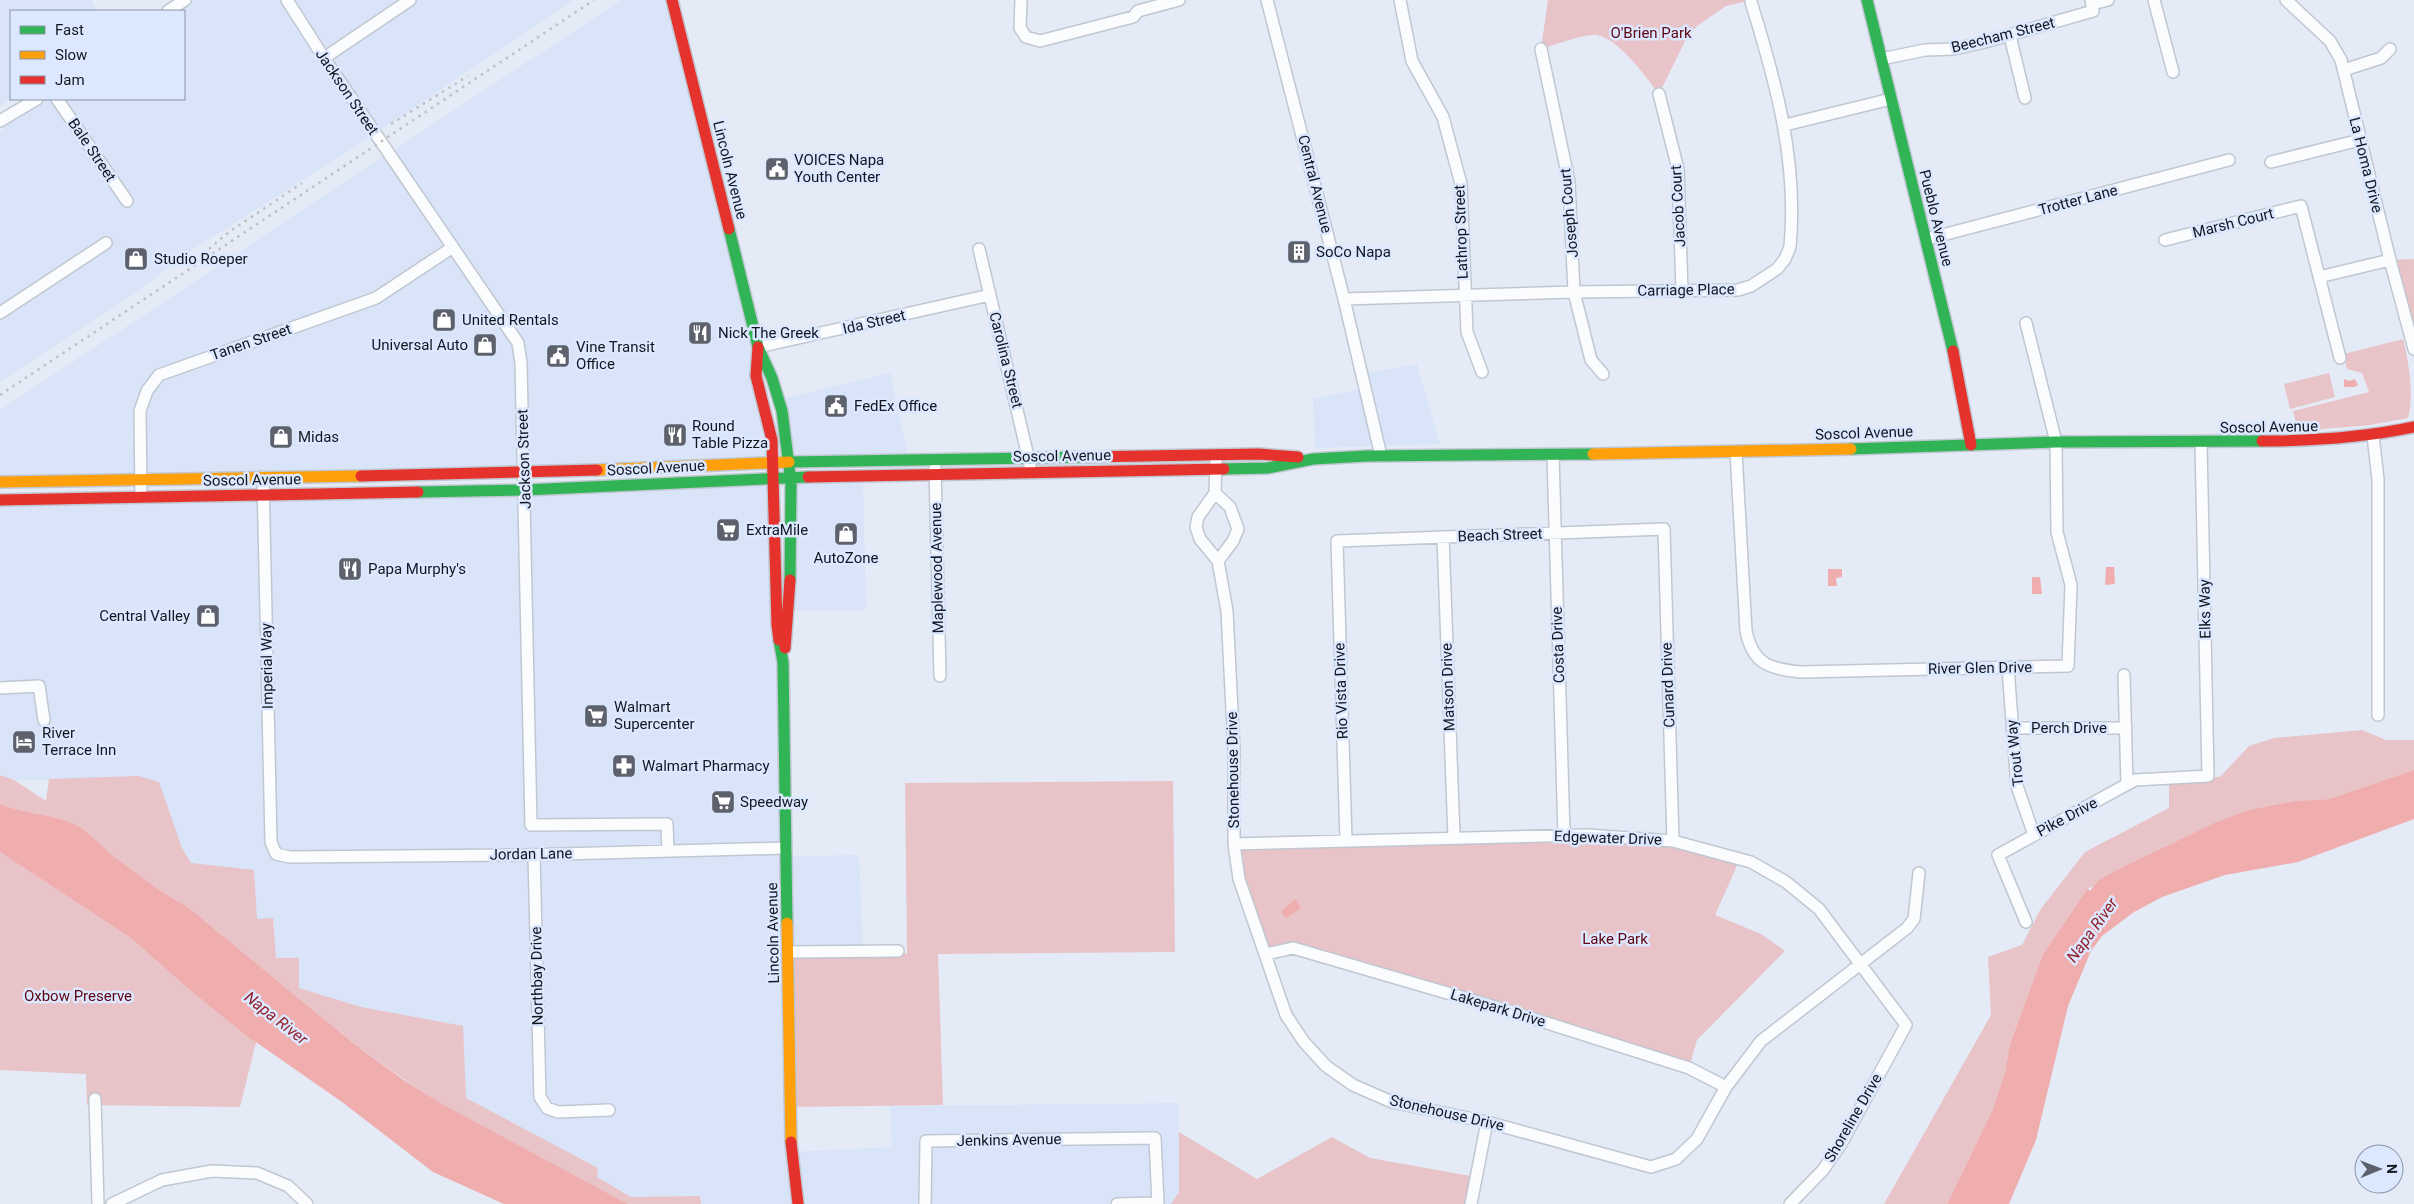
<svg xmlns="http://www.w3.org/2000/svg" width="2414" height="1204" font-family="Roboto,sans-serif">
	<style>
		.built { fill: #d9e4f9 }
		.green { fill: #e8c3c7 }
		.water { fill: #efadae }
		.lines { fill: none; stroke-linecap: round; stroke-linejoin: round }
		.street-casing { stroke: #c0c7d1; stroke-width: 14 }
		.fast-casing { stroke: #c0c7d1; stroke-width: 14 }
		.slow-casing { stroke: #c0c7d1; stroke-width: 14 }
		.jam-casing { stroke: #c0c7d1; stroke-width: 14 }
		.street { stroke: #fbfcfe; stroke-width: 11 }
		.fast { stroke: #30b455; stroke-width: 11 }
		.slow { stroke: #ff9f0a; stroke-width: 11 }
		.jam { stroke: #e5322d; stroke-width: 11 }
		.rail { stroke: #bec0c2; stroke-width: 2.5; stroke-dasharray: 2.5 5; stroke-linecap: butt }
		.labels { text-anchor: middle; dominant-baseline: central; stroke-width: 5; stroke-linejoin: round; paint-order: stroke }
		.park-label { font-size: 15px; fill: #5f0512; stroke: #dce8ff }
		.street-label { font-size: 15px; fill: #121720; stroke: #dce8ff }
		.poi-label { font-size: 15px; fill: #121720; stroke: #dce8ff; text-anchor: start }
		.water-label { font-size: 16px; font-style: italic; fill: #932129; stroke: #dce8ff }
	</style>
	<rect width="100%" height="100%" fill="#e4ebf7"/>
	<path class="built" d="M0,0H91L98,11H11V99H20L8,101L0,106Z
		M185,0H573L375,134L189,252L142,288L0,382V131L39,99H184V11H168Z
		M621,0H672L746,299L772,462L0,482V410Z
		M1417,364L1440,444L1315,448L1313,399L1364,388L1362,374Z
		M890,373L909,460L790,462L778,400Z
		M863,476L866,610H789L791,477Z
		M773,477L787,856L859,855L863,952H789L791,1152L892,1147L890,1106L1179,1103V1192L1171,1204H701L700,1196L631,1197L597,1177L598,1168L465,1098L361,1007L299,988L276,958L273,918L257,920L199,866L191,863L182,848L69,780H14L0,775V500Z"/>
	<path class="green" d="M1548,0H1752L1726,6L1697,26L1685,41L1659,94C1646,77 1619,39 1597,35C1586,33 1552,46 1541,49Z
		M2414,259V352L2390,260Z
		M2403,339C2409,362 2414,398 2408,418L2370,425L2298,431L2293,411L2369,392L2362,373L2347,369L2344,354Z
		M2329,373L2335,397L2290,409L2284,384Z
		M2362,730L2386,740H2414V770L2329,799L2295,801L2248,810L2216,822L2131,863L2116,882L2088,888L2043,954L2010,1044L2005,1072L1993,1109L1947,1204H1884L1991,1015L1988,957L2022,945L2040,910L2085,852L2169,808V777H2220L2249,746L2274,738Z
		M0,775L14,780L46,801L49,779L138,776L159,782L182,848L191,863L254,870L257,919L273,918L276,958H299V988L361,1007L463,1026L466,1098L598,1168L597,1177L631,1197L700,1196L701,1204H628L430,1098L353,1043L189,908C163,893 139,876 116,858C102,847 89,831 74,824C50,813 24,814 0,804Z
		M1173,781L1175,952L938,954L943,1105L790,1107L789,952L898,951L907,954L905,783Z
		M1454,837L1673,841L1740,859L1715,915L1761,934L1785,951L1697,1040L1689,1068L1293,948L1266,954L1234,844Z
		M0,852L132,939L184,985L256,1042L240,1107L87,1105L86,1074L0,1070Z
		M1179,1132L1257,1179L1332,1137L1370,1158L1476,1177L1471,1204H1171L1179,1192Z"/>
	<path class="water" d="M2344,379L2349,381L2355,379L2358,385L2354,387H2344Z
		M2106,567H2114L2115,584L2105,585Z
		M1828,569H1842V577L1836,578L1837,586H1828Z
		M2032,577H2040L2042,594H2032Z
		M2414,770V819L2298,862L2225,875L2162,897L2134,912L2102,936L2091,951L2068,1006L2036,1140L2009,1204H1947L1993,1109L2005,1072L2010,1044L2043,954L2088,888L2090,891L2099,880L2131,863L2216,822L2248,810L2295,801L2329,799Z
		M0,804C24,814 50,813 74,824C89,831 102,847 116,858C139,876 163,893 189,908L353,1043L405,1081L440,1103L628,1204H504L433,1172L342,1102L247,1036L184,985L132,939L0,852Z
		M1295,899L1301,908L1286,918L1281,912Z"/>
	<g class="lines">
		<defs>
			<path id="street" d="M287,0L324,58L518,343L521,363L531,825L667,824L668,851
				M1021,0L1020,28L1026,37L1040,41L1133,17L1138,11L1179,0
				M1267,0L1344,299L1381,456
				M1400,0L1412,61L1443,117L1461,184L1467,332L1482,372
				M2154,0L2173,72
				M2286,0L2330,41L2341,60L2390,260L2414,349
				M2092,4L2108,0
				M168,11L185,0
				M2010,36L2025,98
				M1541,49L1569,182L1574,292L1591,360L1603,374
				M324,58L410,0
				M1881,59L1925,50L1954,49L1985,42L2093,11L2091,0
				M2344,70L2381,58L2390,49
				M1659,94L1678,169L1682,291
				M57,99L127,201
				M0,121L37,99
				M1785,125L1891,99
				M2271,162L2360,140
				M1927,239L2229,160
				M2165,240L2301,206L2340,358
				M979,249L1030,465
				M2319,277L2390,260
				M1344,299L1574,292L1738,290L1751,286L1777,269L1785,259L1790,247C1798,162 1776,82 1751,2
				M0,313L106,243
				M758,347L990,295
				M2373,436L2378,479V715
				M1736,452L1746,631C1753,664 1769,669 1801,672L2068,666L2071,585L2057,532L2056,442L2026,323
				M1553,455L1564,835
				M1216,461L1215,493L1198,517L1196,527L1200,539L1218,561L1227,611L1234,750V844L1239,879L1286,1015L1304,1042L1326,1066L1353,1085L1392,1102L1487,1122L1651,1167L1676,1159L1697,1139L1726,1087L1761,1041L1907,928L1914,919L1919,873
				M935,468L940,676
				M263,477L271,842L276,854L290,857L523,855L786,848
				M1215,493L1230,507L1238,529L1233,541L1218,561
				M141,497L140,411L147,391L159,375L376,298L453,247
				M1443,537L1454,837
				M2008,668L2017,786L2034,835
				M2124,675L2127,784
				M0,688L39,686L44,720
				M2012,728H2126
				M1346,841L1337,541L1664,529L1673,841
				M1234,844L1587,835L1673,841L1751,862L1786,882L1819,909L1906,1025L1841,1144L1823,1170L1790,1204
				M534,855L540,1097L547,1108L558,1112L609,1110
				M2026,922L1998,855L2135,780L2208,776L2201,443
				M789,952L898,951
				M1266,954L1293,948L1509,1011L1689,1068L1726,1087
				M95,1099L98,1204
				M112,1204L162,1180L212,1171L257,1173L288,1186L307,1204
				M925,1204L926,1141L1155,1138L1158,1204
				M1117,1204L1158,1203
				M1471,1204L1487,1122"/>
			<path id="fast" d="M1867,0L1953,351
				M729,229L758,347L772,378L782,411L791,482L790,580
				M1851,449L2056,442L2262,441
				M789,462L1087,457
				M1224,469L1268,468L1313,459L1367,456L1593,454
				M418,492L525,490L808,477
				M779,640L783,662L787,923"/>
			<path id="slow" d="M1593,454L1851,449
				M597,470L789,462
				M0,482L361,476
				M787,923L791,1142"/>
			<path id="jam" d="M672,0L729,229
				M758,347L756,376L772,440L777,625L779,640
				M1953,351L1971,445
				M2262,441C2315,441 2362,438 2414,427
				M1087,457L1258,454L1298,457
				M361,476L597,470
				M808,477L1224,469
				M0,500L418,492
				M785,648L790,580
				M791,1142L798,1204"/>
		</defs>
		<use href="#street" class="street-casing"/>
		<use href="#fast" class="fast-casing"/>
		<use href="#slow" class="slow-casing"/>
		<use href="#jam" class="jam-casing"/>
		<use href="#street" class="street"/>
		<use href="#fast" class="fast"/>
		<use href="#slow" class="slow"/>
		<use href="#jam" class="jam"/>
		<path class="rail" d="M391,124L468,76
			M209,249L229,232L302,183
			M0,395L594,0"/>
	</g>
	<defs>
		<symbol id="civic-square" viewBox="-11 -11 22 22"><rect x="-9" y="-9" width="18" height="18" rx="4" fill="#5c616b" stroke="#dce8ff"/><path d="M-.6-6.5H3V-4.5H.6V-3L4-1V1h2V6H-6V1h2V-1L-.6-3ZM-1.2 2.5V6h2.4V2.5Z" fill="#fff"/></symbol>
		<symbol id="building-square" viewBox="-11 -11 22 22"><rect x="-9" y="-9" width="18" height="18" rx="4" fill="#5c616b" stroke="#dce8ff"/><path d="M-4-6H4V6H1V3H-1V6H-4ZM-2.5-4.3h1.7v1.8h-1.7ZM.8-4.3h1.7v1.8H.8ZM-2.5-1h1.7V.8h-1.7ZM.8-1h1.7V.8H.8Z" fill="#fff"/></symbol>
		<symbol id="shop-square" viewBox="-11 -11 22 22"><rect x="-9" y="-9" width="18" height="18" rx="4" fill="#5c616b" stroke="#dce8ff"/><path d="M-5-2.5h2.3a2.7 3.5 0 0 1 5.4 0H5L5.5 6h-11ZM-1.5-2.5h3a1.5 2.3 0 0 0-3 0Z" fill="#fff"/></symbol>
		<symbol id="restaurant-square" viewBox="-11 -11 22 22"><rect x="-9" y="-9" width="18" height="18" rx="4" fill="#5c616b" stroke="#dce8ff"/><path d="M-5-6h1v4h1v-4h1v4h1v-4h1v5L-1.5 .5V6h-2V.5L-5-1ZM5-6V6H3V1.5H1.5Q1.5-4 5-6Z" fill="#fff"/></symbol>
		<symbol id="supermarket-square" viewBox="-11 -11 22 22"><rect x="-9" y="-9" width="18" height="18" rx="4" fill="#5c616b" stroke="#dce8ff"/><path d="M-6-5.5h2.5l.6 2H6L4.5 2H-2.5L-4.4-4H-6ZM-1.5 3.2a1.3 1.3 0 1 0 .1 0ZM3 3.2a1.3 1.3 0 1 0 .1 0Z" fill="#fff"/></symbol>
		<symbol id="hotel-square" viewBox="-11 -11 22 22"><rect x="-9" y="-9" width="18" height="18" rx="4" fill="#5c616b" stroke="#dce8ff"/><path d="M-6-4.5h1.5V1H6V5H4.5V3h-9V5H-6ZM-4 0a1.8 1.8 0 1 1 3.6 0ZM.5 0V-2.5h3Q6-2.5 6 0Z" fill="#fff"/></symbol>
		<symbol id="pharmacy-square" viewBox="-11 -11 22 22"><rect x="-9" y="-9" width="18" height="18" rx="4" fill="#5c616b" stroke="#dce8ff"/><path d="M-2-6h4v4h4v4h-4v4h-4v-4h-4v-4h4Z" fill="#fff"/></symbol>
	</defs>
	<g fill-rule="evenodd">
		<use href="#civic-square" x="763" y="155" width="28" height="28"/>
		<use href="#building-square" x="1285" y="238" width="28" height="28"/>
		<use href="#shop-square" x="122" y="245" width="28" height="28"/>
		<use href="#shop-square" x="430" y="306" width="28" height="28"/>
		<use href="#restaurant-square" x="686" y="319" width="28" height="28"/>
		<use href="#shop-square" x="471" y="331" width="28" height="28"/>
		<use href="#civic-square" x="544" y="342" width="28" height="28"/>
		<use href="#civic-square" x="822" y="392" width="28" height="28"/>
		<use href="#restaurant-square" x="661" y="421" width="28" height="28"/>
		<use href="#shop-square" x="267" y="423" width="28" height="28"/>
		<use href="#supermarket-square" x="714" y="516" width="28" height="28"/>
		<use href="#shop-square" x="832" y="520" width="28" height="28"/>
		<use href="#restaurant-square" x="336" y="555" width="28" height="28"/>
		<use href="#shop-square" x="194" y="602" width="28" height="28"/>
		<use href="#supermarket-square" x="582" y="702" width="28" height="28"/>
		<use href="#hotel-square" x="10" y="728" width="28" height="28"/>
		<use href="#pharmacy-square" x="610" y="752" width="28" height="28"/>
		<use href="#supermarket-square" x="709" y="788" width="28" height="28"/>
	</g>
	<g class="labels">
		<g class="park-label">
			<text x="1651" y="33">O'Brien Park</text>
			<text x="1615" y="939">Lake Park</text>
			<text x="78" y="996">Oxbow Preserve</text>
		</g>
		<g class="street-label">
			<text transform="translate(2003 35) rotate(-14)">Beecham Street</text>
			<text transform="translate(347 92) rotate(56)">Jackson Street</text>
			<text transform="translate(92 150) rotate(56)">Bale Street</text>
			<text transform="translate(2366 165) rotate(76)">La Homa Drive</text>
			<text transform="translate(730 170) rotate(76)">Lincoln Avenue</text>
			<text transform="translate(1315 184) rotate(76)">Central Avenue</text>
			<text transform="translate(2078 200) rotate(-15)">Trotter Lane</text>
			<text transform="translate(1678 206) rotate(-93)">Jacob Court</text>
			<text transform="translate(1569 213) rotate(-95)">Joseph Court</text>
			<text transform="translate(1936 218) rotate(76)">Pueblo Avenue</text>
			<text transform="translate(2233 223) rotate(-14)">Marsh Court</text>
			<text transform="translate(1461 232) rotate(-92)">Lathrop Street</text>
			<text transform="translate(1686 290) rotate(-1)">Carriage Place</text>
			<text transform="translate(874 322) rotate(-13)">Ida Street</text>
			<text transform="translate(251 342) rotate(-19)">Tanen Street</text>
			<text transform="translate(1006 360) rotate(76)">Carolina Street</text>
			<text transform="translate(2269 427) rotate(-1)">Soscol Avenue</text>
			<text transform="translate(1864 433) rotate(-2)">Soscol Avenue</text>
			<text transform="translate(1062 456) rotate(-1)">Soscol Avenue</text>
			<text transform="translate(524 459) rotate(-92)">Jackson Street</text>
			<text transform="translate(656 468) rotate(-3)">Soscol Avenue</text>
			<text transform="translate(252 480) rotate(-1)">Soscol Avenue</text>
			<text transform="translate(1500 535) rotate(-2)">Beach Street</text>
			<text transform="translate(937 568) rotate(-91)">Maplewood Avenue</text>
			<text transform="translate(2205 609) rotate(-91)">Elks Way</text>
			<text transform="translate(1558 645) rotate(-92)">Costa Drive</text>
			<text transform="translate(267 666) rotate(-91)">Imperial Way</text>
			<text transform="translate(1980 668) rotate(-1)">River Glen Drive</text>
			<text transform="translate(1668 685) rotate(-92)">Cunard Drive</text>
			<text transform="translate(1448 687) rotate(-92)">Matson Drive</text>
			<text transform="translate(1341 691) rotate(-92)">Rio Vista Drive</text>
			<text x="2069" y="728">Perch Drive</text>
			<text transform="translate(2015 753) rotate(-96)">Trout Way</text>
			<text transform="translate(1233 770) rotate(-91)">Stonehouse Drive</text>
			<text transform="translate(2067 817) rotate(-28)">Pike Drive</text>
			<text transform="translate(1608 838) rotate(2)">Edgewater Drive</text>
			<text transform="translate(531 854) rotate(-1)">Jordan Lane</text>
			<text transform="translate(773 933) rotate(-91)">Lincoln Avenue</text>
			<text transform="translate(537 976) rotate(-91)">Northbay Drive</text>
			<text transform="translate(1498 1008) rotate(17)">Lakepark Drive</text>
			<text transform="translate(1447 1113) rotate(13)">Stonehouse Drive</text>
			<text transform="translate(1853 1118) rotate(-60)">Shoreline Drive</text>
			<text transform="translate(1009 1140) rotate(-1)">Jenkins Avenue</text>
		</g>
		<g class="poi-label">
			<text x="794" y="160">VOICES Napa<tspan x="794" dy="17">Youth Center</tspan></text>
			<text x="1316" y="252">SoCo Napa</text>
			<text x="154" y="259">Studio Roeper</text>
			<text x="462" y="320">United Rentals</text>
			<text x="718" y="333">Nick The Greek</text>
			<text x="468" y="345" text-anchor="end">Universal Auto</text>
			<text x="576" y="347">Vine Transit<tspan x="576" dy="17">Office</tspan></text>
			<text x="854" y="406">FedEx Office</text>
			<text x="692" y="426">Round<tspan x="692" dy="17">Table Pizza</tspan></text>
			<text x="298" y="437">Midas</text>
			<text x="746" y="530">ExtraMile</text>
			<text x="846" y="558" text-anchor="middle">AutoZone</text>
			<text x="368" y="569">Papa Murphy's</text>
			<text x="190" y="616" text-anchor="end">Central Valley</text>
			<text x="614" y="707">Walmart<tspan x="614" dy="17">Supercenter</tspan></text>
			<text x="42" y="733">River<tspan x="42" dy="17">Terrace Inn</tspan></text>
			<text x="642" y="766">Walmart Pharmacy</text>
			<text x="740" y="802">Speedway</text>
		</g>
		<g class="water-label">
			<text transform="translate(2092 930) rotate(-54)">Napa River</text>
			<text transform="translate(276 1018) rotate(38)">Napa River</text>
		</g>
	</g>
	<rect x="10" y="10" width="175" height="90" fill="#dce8ff" stroke="#8b94a6"/>
	<rect x="20" y="26" width="25" height="8" fill="#30b455" stroke="#8b94a6"/>
	<text x="55" y="35" font-size="15" fill="#121720">Fast</text>
	<rect x="20" y="51" width="25" height="8" fill="#ff9f0a" stroke="#8b94a6"/>
	<text x="55" y="60" font-size="15" fill="#121720">Slow</text>
	<rect x="20" y="76" width="25" height="8" fill="#e5322d" stroke="#8b94a6"/>
	<text x="55" y="85" font-size="15" fill="#121720">Jam</text>
	<g transform="translate(2379 1169) rotate(89)"><circle r="24" fill="#dce8ff" stroke="#8b94a6"/>
	<path d="M0-4L9 19L0 12L-9 19Z" fill="#5c616b"/>
	<text y="-8" font-size="14" font-weight="bold" text-anchor="middle" fill="#121720">N</text>
	</g>
</svg>
